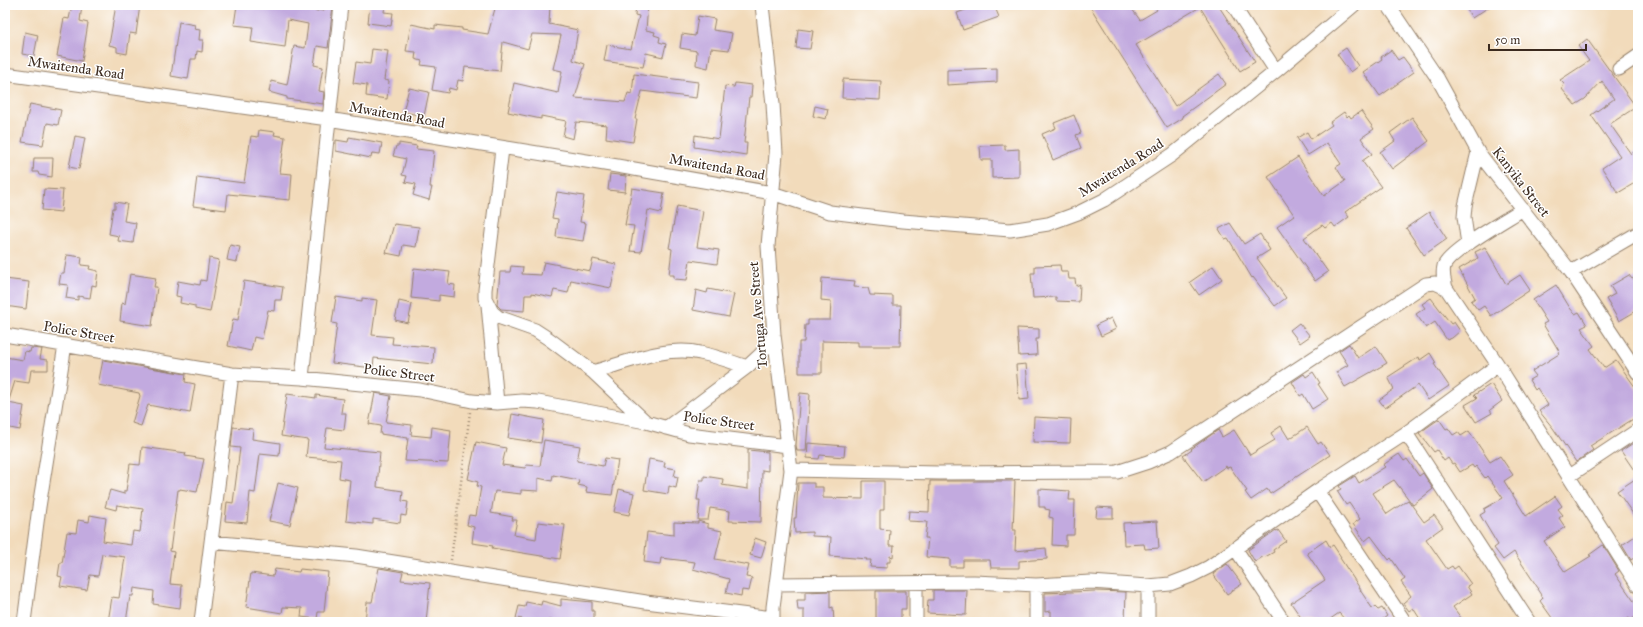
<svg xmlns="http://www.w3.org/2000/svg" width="1643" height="627" font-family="'IM FELL Great Primer',serif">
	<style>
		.building { fill: #c2aadf }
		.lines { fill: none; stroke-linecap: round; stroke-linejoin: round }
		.street-casing { stroke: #96826c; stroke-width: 15 }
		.path { stroke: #96826c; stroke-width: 2.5; stroke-dasharray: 1 3; stroke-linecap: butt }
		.street { stroke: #fff; stroke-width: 13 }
		.labels { text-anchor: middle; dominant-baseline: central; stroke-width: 3; stroke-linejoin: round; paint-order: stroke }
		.street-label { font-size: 14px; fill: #3b2a1e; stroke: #fff }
	</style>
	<rect width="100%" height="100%" fill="#fff"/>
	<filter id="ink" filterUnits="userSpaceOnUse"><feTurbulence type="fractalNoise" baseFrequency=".025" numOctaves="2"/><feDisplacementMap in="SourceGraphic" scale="8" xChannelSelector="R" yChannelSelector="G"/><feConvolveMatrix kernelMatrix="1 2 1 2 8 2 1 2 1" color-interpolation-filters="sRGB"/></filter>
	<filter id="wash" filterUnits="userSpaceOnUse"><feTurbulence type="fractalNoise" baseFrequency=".012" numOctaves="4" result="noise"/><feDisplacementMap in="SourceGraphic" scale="16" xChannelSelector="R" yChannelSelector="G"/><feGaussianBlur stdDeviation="0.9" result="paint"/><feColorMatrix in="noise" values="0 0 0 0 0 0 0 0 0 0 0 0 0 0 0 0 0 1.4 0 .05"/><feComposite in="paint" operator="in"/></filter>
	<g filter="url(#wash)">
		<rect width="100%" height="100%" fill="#f2dbbb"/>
		<g id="blocks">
			<path class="building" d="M72,5H82L80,21L88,23L82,61L57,56L64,18L69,19Z
				M116,5H140L136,34L130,33L127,54L117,52V47L109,45Z
				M237,5H284L318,11V10L324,11L325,5L333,6L328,48L317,46L314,65L323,67L319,91L324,92L323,104L287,99V97L269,92L271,81L287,85L294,46L305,48L308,24L288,20L285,47L251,42L253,27L234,25Z
				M370,5H385L384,12L393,13L391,26L368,23Z
				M496,5H550L549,24L578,30L573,60L585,64L575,98L625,102L628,93L632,94L634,74L698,82L696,98L642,91L635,119H637L633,142L606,138L607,125L576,122L573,139L563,136L566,121L541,116V119L508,112L514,83L558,93L562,71L553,69L561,35L532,34L528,49L503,42L500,71L465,67L463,81L458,80L456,90L449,88L448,93L432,90L436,67L421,65L422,61L415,59L416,52L406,51L411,24L435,29V25L462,28V30L488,34Z
				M636,5H648L646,30L655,32L654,35L660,37L659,42L666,44L663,57L646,53L643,67L604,61L607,45L631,49L639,16L635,15Z
				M979,5H994L999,17L963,30L957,13Z
				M1089,5H1129L1140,20L1157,10L1154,5H1218L1255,62L1240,71L1200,7L1136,45L1175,106L1219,74L1226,84L1182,116L1183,118L1167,128Z
				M1464,5H1492L1472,18Z
				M698,16L715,19L713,30L732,33L729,50L711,48L708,68L696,65L697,51L680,48L682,34L695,36Z
				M179,22L195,25L194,29L200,30L199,40H203L202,52L197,51L196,59H191L188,79L171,76Z
				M798,29L813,31L810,49L796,48Z
				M25,32L38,35L34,56L22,54Z
				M1587,39L1636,107L1610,124L1631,154L1638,150V181L1618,193L1602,168L1620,156L1591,115L1614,99L1602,81L1585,99L1575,105L1562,89L1564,84L1560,80L1589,61L1578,46Z
				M1346,48L1358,66L1350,72L1337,54Z
				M372,49L388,51L384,80L389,81L387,99L366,96L367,85L353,83L356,62L370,64Z
				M1391,50L1398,60L1403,57L1414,72L1380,96L1363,72L1382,59L1381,57Z
				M997,68V82L947,85V70Z
				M843,79L881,81L880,100L842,98Z
				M735,83L752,85L751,97H749L744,143H747L746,155L694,147L695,135L719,139L725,86L734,87Z
				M409,88L429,92L424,116L403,112Z
				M30,104L61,110L58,125L47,123L43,145L22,142Z
				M815,106L828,109L826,119L813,116Z
				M1361,111L1374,129L1361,138L1372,154L1362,161L1381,187L1345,212L1349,217L1335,227L1332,223L1325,228L1322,225L1304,238L1328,272L1315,281L1277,227L1294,215L1268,177L1298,157L1324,196L1345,181L1336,167L1341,164L1327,143L1308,155L1297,138L1307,132L1311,139L1332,125L1330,122L1344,112L1347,117L1349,115L1351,118Z
				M1074,115L1081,133L1076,135L1081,148L1053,160L1042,134L1056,128L1054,123Z
				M1412,117L1429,141L1392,169L1380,152L1395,141L1390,133Z
				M259,130L275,132L274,135L285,137L280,173L292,174L290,200L228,194L226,210L193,206L197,177L244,183L251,136L258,137Z
				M75,136L85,138L79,169L69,167Z
				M349,137L382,143L380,154L372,153L371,158L336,151V140L348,142Z
				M399,143L417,146L416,149L434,151L430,187H432L429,200L413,195L416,184L405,182L407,176L402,175L406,159L393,156L396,146H399Z
				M1005,145V150L1019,149V177L992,178V160H981L980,146Z
				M34,158H53L52,177L39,175L38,172H33Z
				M610,174L626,176L625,192L608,190Z
				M632,188L664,193L661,213L648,210L641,252L630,251L634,226L625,225Z
				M44,189L63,190L61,212L42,210Z
				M557,192L584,196L580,222L586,223L583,241L556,237L558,219L552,218Z
				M115,202L127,204L124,221L136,223L133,243L118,241L119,236L109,234L113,208H115Z
				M677,206L703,211L697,247L719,250L717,264L690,260L687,280L674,279V275H669L672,249L669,248Z
				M1429,212L1447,239L1424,255L1406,228Z
				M1230,223L1244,244L1260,234L1270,250L1257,258L1286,298L1275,306L1253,277L1252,278L1228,238L1225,239L1219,229Z
				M394,224L419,227L416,247L403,245L401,256L386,253Z
				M230,245L240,247L237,262L227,260Z
				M1485,247L1506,284L1520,275L1530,290L1491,316L1484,306L1478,310L1471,301L1475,298L1459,269L1478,258L1475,252Z
				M67,255L82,257L81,265L90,266L89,269L98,271L96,286L92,285L90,298L78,296V300L66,298L68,285L59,284L61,273H64Z
				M209,258L219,260L210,312L195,309V306L180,303L181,297L176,296L178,281L200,285L201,280L206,281Z
				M593,259L616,264L611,288L571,280L568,293L554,290L552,297L532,293V295H525L524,311L501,309L497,305L500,272H510L511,266L523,267L522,274L541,275L544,262L590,271Z
				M1060,265L1061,272H1068L1069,279H1075L1076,286L1080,284L1079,302L1056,301V297L1033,298L1031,273H1035V266Z
				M1213,266L1222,279L1199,295L1190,282Z
				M414,268L450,272L448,284L455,285L454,297L439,295V301L411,298Z
				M130,274L156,278L154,287H157L152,326L120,321L122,303L125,304Z
				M1629,275L1632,279L1638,276V310L1619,321L1606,299L1615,294L1610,286Z
				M822,278L855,281L854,287L868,288L870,295L893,296V305H901L900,346H858V342L822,341V373H799V342H804L805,325H808V320H830L831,301L821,300Z
				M5,279L29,282L26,309L5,306Z
				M244,281L283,287L281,300H275L274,311L268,310L262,339L254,337L251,351L228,346L233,319L238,320Z
				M1556,285L1570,308L1575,314L1579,312L1587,325L1581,328L1594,346L1590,349L1604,368L1616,360L1638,391V416L1590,446L1593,450L1576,462L1553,428L1539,411L1548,405L1537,388L1535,390L1529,380L1536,376L1532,371L1559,354L1558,352L1559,351L1543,324L1547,322L1533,300Z
				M708,289L734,294L729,317L693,310L696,290L707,293Z
				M336,297L362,301V298L377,300L372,335L393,337L392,344L434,347L433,364L374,358L373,368L332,363L337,324L332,323Z
				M1431,298L1451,324L1454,322L1460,331L1452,338L1447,340L1435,322L1426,328L1416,314L1425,308L1422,304Z
				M399,301L412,304L408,323L395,320Z
				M1111,318L1116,329L1101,336L1096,325Z
				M1299,323L1310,336L1300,343L1290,330Z
				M1017,328L1039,329V339H1036L1037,355L1019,356Z
				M1349,344L1358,358L1376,346L1387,363L1345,387L1336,372L1348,365L1339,351Z
				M31,348L42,349L40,359L48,360V370H31L29,383L15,381L8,403L24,406L20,430L5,427V357L23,360L25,351L30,352Z
				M1430,353L1436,363L1434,364L1449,386L1428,400L1418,385L1385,408L1379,400L1394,389L1388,377L1419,357L1420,360Z
				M103,360L186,374L185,382L195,384L190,413L148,405L141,426L132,423L140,396L139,393L98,385Z
				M1026,364L1029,399L1019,400L1016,365Z
				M1313,372L1320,383L1318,384L1328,399L1312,409L1303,394L1300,396L1292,382L1304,374L1306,377Z
				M1491,384L1502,401L1490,410L1492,413L1476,422L1465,405L1477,398L1474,395Z
				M375,393L391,396L386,422L412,425L411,435L431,437L432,427L451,430L448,463L405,461L408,438L380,434L381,426L369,424Z
				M800,393L810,394L806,451H797L796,445Z
				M287,394L316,398V395L343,399L341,413H346L344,430L327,428L324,447L380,452L377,487L403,491L402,501L408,502L406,516L401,515L400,523L373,519V524L346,521L350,480L339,478L341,460L306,457L308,440L281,436Z
				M512,414L544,420L541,443L508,438Z
				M1034,417L1071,419L1070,443L1033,442Z
				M1439,419L1446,429L1448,428L1453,435L1458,432L1461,436L1469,431L1490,462L1500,456L1513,475L1504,481L1526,516L1555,496L1562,506L1558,509L1563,515L1559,518L1565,527L1544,541L1565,572L1591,556L1589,555L1603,545L1619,571L1615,574L1638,607V615L1631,620L1629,618L1623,622H1555L1540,601L1543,598L1537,589L1538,588L1514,552L1503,560L1494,548L1498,545L1480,515L1485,512L1484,509L1503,498L1487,476L1485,478L1476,466L1474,468L1472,465L1460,472L1454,463L1452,464L1448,458L1444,461L1437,450L1434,452L1419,433Z
				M1281,426L1289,439L1307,427L1318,444L1321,442L1330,455L1270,494L1267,489L1251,500L1245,492L1247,491L1230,467L1227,468L1226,466L1203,482L1183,456L1192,450L1191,449L1218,430L1222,437L1234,430L1250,455L1275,440L1271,433Z
				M233,427L253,429L252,439L280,443L279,456L260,454L255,493L250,492L247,523L225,521L227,502L233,503L240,448L231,447Z
				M544,440L580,446L577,461L603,466L605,458L618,460L612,495L586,492L587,487L578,485L579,480L553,475L552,481L538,478V491L521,490V494L495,491L491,513L513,517L512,520H517L514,535L536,539L538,522L565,525L560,559L492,548L493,546L472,543L474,527L467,525L469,515L476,516L481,487L477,486L478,482L468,479L476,442L506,448L502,465L525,468L526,465L540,466Z
				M1638,440V476L1621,451Z
				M808,443L845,446L844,457L820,455L819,459L807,458Z
				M142,447L186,453L185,456L204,459L197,492L180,489V490H178L170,551L174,552L170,584L182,585L180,608L153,604L154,591L134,588L133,596H130L126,622H108L112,597L119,598L125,557L102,554L98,576L90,575L87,590L60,586L62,577L58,576L60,563H62L67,532L76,533L78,520L89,522L90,515L106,518L103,541L131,545L133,531L140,532L143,509L117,505L116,510L105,507L110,490L124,494V491H126L130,464L140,465Z
				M748,450L768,452V471L762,470L761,522L729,521L730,511L710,508L708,520H698L700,500H697L700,480H704V476L723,479L722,485L748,489Z
				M1399,454L1404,461L1407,459L1419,476L1423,473L1433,489L1413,505L1394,480L1373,493L1387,514L1408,500L1424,522L1434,515L1443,527L1426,539L1447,569L1452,566L1454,569L1458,566L1471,584L1467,586L1472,594L1453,607L1464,622H1422L1413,608L1409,611L1403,603L1411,596L1401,582L1405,579L1391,558L1389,560L1371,536L1365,541L1353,524L1360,519L1349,503L1346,505L1337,491L1341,489L1339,486L1355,476L1359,483L1385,467L1383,465Z
				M649,459L665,462L664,467L676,469L674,476L678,477L676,488L669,486L668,494L644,490Z
				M1638,477V521L1617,491Z
				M863,481H884V510H880V529L890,530L889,546H894L893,557L890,556V562H887V568L870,567L871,560H866L867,559L830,556L831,537L812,536V532L795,533L794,518H796L798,483H814V487H823V498L863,499Z
				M930,481H1015L1013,530H1016L1015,551L1046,548L1047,559L1019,561V568H991L990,560H963V567H950V559L926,557L928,538H925L927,522L908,521L909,511L929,512Z
				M278,483L298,488L290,525L269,521Z
				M619,489L634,493L629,515L614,512Z
				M1039,489L1070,491L1069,500H1075L1074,535H1066V546L1052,545L1053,518L1049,517L1050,510L1045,509V507H1039Z
				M1097,507L1113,508V518H1096Z
				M698,521L708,524V528L722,531L715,559L749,565L746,577L752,578L749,591L742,590L741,596L726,593L729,579L693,569L695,562L661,558L660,564L644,562L647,532L674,535V522L698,523Z
				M1157,521L1159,548L1145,549L1144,544L1124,545L1123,523Z
				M1276,530V531L1278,530L1286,541L1273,550L1274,552L1265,557L1264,556L1255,562L1248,550Z
				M1638,534V555L1631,560L1622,545Z
				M755,538L766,542L761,558L750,555Z
				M1326,540L1330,547L1333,545L1341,557L1340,558L1361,590H1360L1372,608L1375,607L1378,610L1382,608L1387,616L1379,622H1347L1339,613L1326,622H1304L1291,603L1325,580L1307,553Z
				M1227,564L1242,584L1227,594L1213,574Z
				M379,568L403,572L401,580L430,583L426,622H365L367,602H372Z
				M275,569L299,572L300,569L328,572L324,612H318L317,619L301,617L302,608L283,607L282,613L246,607L251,573L273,576Z
				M933,590H967L966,615L927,613L928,600H933Z
				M830,591V608L833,607L834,622H804V610H798L797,600H805V592Z
				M876,591H906V609H901V622H876Z
				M1095,591L1126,592L1125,622H1051V611L1045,612V593Z
				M561,599L592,602V611H594V622L548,620V622H521L522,619L516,618L519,606L525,607L526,602L541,605L542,601L561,606Z"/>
		</g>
	</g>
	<g filter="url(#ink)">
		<use href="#blocks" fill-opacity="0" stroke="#96826c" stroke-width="1"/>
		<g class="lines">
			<defs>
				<path id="street" d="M762,5L773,104L776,154L768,246L774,335L791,470L773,607V622
					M1233,5L1276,71
					M1388,5L1438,79L1478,152L1571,272L1638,373
					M1619,69L1638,56
					M5,74L328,119L617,166L772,193L830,212L903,221L1010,230L1048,224L1078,213L1104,200L1172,155L1276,71L1354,5
					M502,149L485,290V298L492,312L498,317L535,330L549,339L593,372L646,422
					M1523,209C1506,220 1450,251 1444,266C1442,274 1444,280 1446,288L1498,365L1638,586
					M1468,244L1464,217L1465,206L1478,152
					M1571,272L1638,233
					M488,305L497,403
					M5,335L232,374L302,378L420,390L472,401L497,403L522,401L538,402L646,422L689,434L788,446
					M593,372C625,363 667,345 700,353C716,356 732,362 747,367
					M302,378L341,5
					M666,428L747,367L761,354L774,335
					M1406,433L1529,622
					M791,470L939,473L1117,472L1148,462L1171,452L1426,284L1435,283L1446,288
					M1569,476L1638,430
					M1317,491L1405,622
					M211,542L356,556L646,602L773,618
					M1235,548L1284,622
					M776,584L974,582L1036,585L1091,582L1148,586L1170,584L1191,576L1209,567L1317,491L1406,433L1498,365
					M1148,586V622
					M24,622L39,507L65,345
					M201,622L232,374
					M916,622V583
					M1036,622V585"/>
			</defs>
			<use href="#street" class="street-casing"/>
			<path class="path" d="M451,560L470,412"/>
			<use href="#street" class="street"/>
		</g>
	</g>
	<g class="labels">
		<g class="street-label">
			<text transform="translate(76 68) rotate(8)">Mwaitenda Road</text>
			<text transform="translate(397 115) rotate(10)">Mwaitenda Road</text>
			<text transform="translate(717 167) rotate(10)">Mwaitenda Road</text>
			<text transform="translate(1121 168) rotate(-32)">Mwaitenda Road</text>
			<text transform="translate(1521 182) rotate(52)">Kanyika Street</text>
			<text transform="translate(758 315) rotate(-95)">Tortuga Ave Street</text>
			<text transform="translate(79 332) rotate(10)">Police Street</text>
			<text transform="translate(399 373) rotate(7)">Police Street</text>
			<text transform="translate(719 421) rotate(8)">Police Street</text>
		</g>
	</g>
	<rect width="1643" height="627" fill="none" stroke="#fff" stroke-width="20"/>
	<path d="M1489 44v6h97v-6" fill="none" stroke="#3b2a1e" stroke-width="2"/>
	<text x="1495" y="44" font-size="12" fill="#3b2a1e" stroke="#ffffff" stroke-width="3" paint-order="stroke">50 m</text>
</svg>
